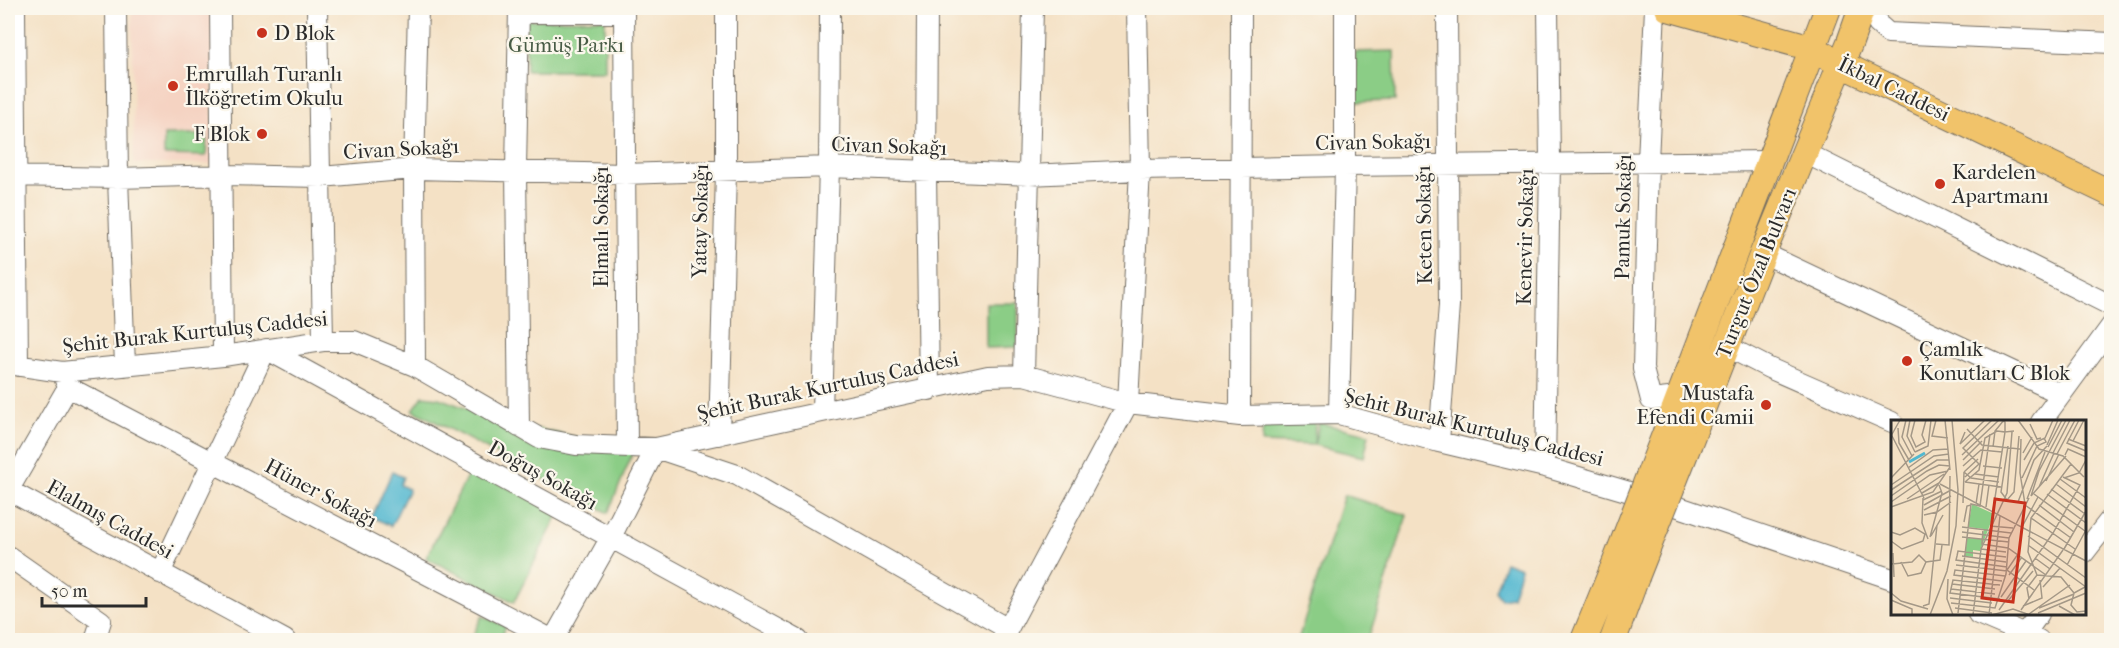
<svg xmlns="http://www.w3.org/2000/svg" width="2119" height="648" font-family="'IM FELL French Canon',serif">
	<style>
		.built { fill: #f5d3c2 }
		.green { fill: #8bcd86; stroke: #5b7c58; stroke-width: 1.5 }
		.water { fill: #52b8d0; stroke: #3e727e; stroke-width: 1.5 }
		.lines { fill: none; stroke-linecap: round; stroke-linejoin: round }
		.minor-casing { stroke: #716b61; stroke-width: 22 }
		.major-casing { stroke: #716b61; stroke-width: 28 }
		.minor { stroke: #fff; stroke-width: 20 }
		.major { stroke: #f1c36a; stroke-width: 26 }
		.major-bridge-casing { stroke: #716b61; stroke-width: 28; stroke-linecap: butt }
		.major-bridge { stroke: #f1c36a; stroke-width: 26 }
		.poi-dot { fill: #c8321e; stroke: #fbf7ec; stroke-width: 2 }
		.labels { text-anchor: middle; dominant-baseline: central; stroke-width: 4.5; stroke-linejoin: round; paint-order: stroke }
		.poi-label { font-size: 21px; fill: #2b2b2b; stroke: #fbf7ec; text-anchor: start }
		.park-label { font-size: 21px; fill: #485c46; stroke: #fbf7ec }
		.street-label { font-size: 21px; fill: #2b2b2b; stroke: #fbf7ec }
		.inset-river { fill: none; stroke: #52b8d0; stroke-width: 3 }
		.inset-road { fill: none; stroke: #a49887; stroke-width: 1.5 }
		.view { fill: #c8321e; fill-opacity: 0.15; stroke: #c8321e; stroke-width: 3 }
		.inset-edge { fill: none; stroke: #2b2b2b; stroke-width: 3 }
	</style>
	<rect width="100%" height="100%" fill="#fbf7ec"/>
	<filter id="ink" filterUnits="userSpaceOnUse"><feTurbulence type="fractalNoise" baseFrequency=".0167" numOctaves="2"/><feDisplacementMap in="SourceGraphic" scale="12" xChannelSelector="R" yChannelSelector="G"/><feConvolveMatrix kernelMatrix="1 2 1 2 8 2 1 2 1" color-interpolation-filters="sRGB"/></filter>
	<filter id="wash" filterUnits="userSpaceOnUse"><feTurbulence type="fractalNoise" baseFrequency=".008" numOctaves="4" result="noise"/><feDisplacementMap in="SourceGraphic" scale="24" xChannelSelector="R" yChannelSelector="G"/><feGaussianBlur stdDeviation="1.35" result="paint"/><feColorMatrix in="noise" values="0 0 0 0 0 0 0 0 0 0 0 0 0 0 0 0 0 1.4 0 .05"/><feComposite in="paint" operator="in"/></filter>
	<g filter="url(#wash)">
		<rect width="100%" height="100%" fill="#f4e1c5"/>
		<path class="built" d="M132,8H213L212,164H134Z"/>
		<path class="green" d="M605,19V71H526V20Z
			M1394,51L1395,101L1357,102L1355,52Z
			M164,135H207L206,156L164,155Z
			M986,303H1018V347L986,348Z
			M423,396L439,398L497,420L634,450L608,513L413,410Z
			M1263,420L1315,422L1314,445L1319,423L1369,434L1364,457L1314,445L1262,443Z
			M471,469L559,513L514,602L426,558Z
			M1344,495L1407,515L1368,640H1298Z
			M482,616L506,626L500,640H471Z"/>
		<path class="water" d="M392,472L403,477L400,485L409,489L391,526L372,517Z
			M1505,562L1521,568L1512,597L1501,599L1495,591Z"/>
	</g>
	<g filter="url(#ink)">
		<g class="lines">
			<defs>
				<path id="minor" d="M15,8L18,366
					M116,8L118,178L125,366
					M220,8L223,356
					M317,8L323,341
					M519,8L516,170L519,427
					M624,8L627,446
					M927,8L926,171L929,390
					M1655,8L1648,161L1643,369L1651,400L1678,397
					M1872,8L1878,24L1888,33L2112,43
					M519,13H624
					M1805,153L2112,306
					M8,176L118,178L223,175L321,177L414,169L625,174L829,167L1029,175L1140,170L1345,166L1769,161
					M1763,253L2061,394
					M1726,346L1769,368L1892,422
					M8,364L62,372L223,356L323,341H354L415,366L539,438L576,445L656,448L988,376L1024,375L1128,403L1240,416L1339,414L1439,442L1545,467L1670,504L1892,579
					M415,366L414,169L418,8
					M1024,375L1033,8
					M68,387L553,640
					M822,411L829,167L830,8
					M1339,414L1345,166V8
					M1240,416L1241,8
					M2041,422L2112,325
					M719,435L726,172V8
					M1439,442L1449,305L1447,8
					M1545,467L1550,162L1548,8
					M8,490L285,640
					M8,491L68,387L63,375
					M2084,553L2112,517
					M8,556L101,621L95,640
					M160,573L266,349L798,640
					M1978,614L2039,640
					M2024,635L2039,614
					M553,640L610,539L656,448L737,475L1008,629
					M1002,640L1128,403L1140,170L1137,8"/>
				<path id="major" d="M1668,8L1812,48L1841,64L2112,194
					M1666,432L1828,8
					M1689,443L1763,253L1850,42L1862,8
					M1584,640L1613,569
					M1613,640L1636,577"/>
			</defs>
			<use href="#minor" class="minor-casing"/>
			<use href="#major" class="major-casing"/>
			<use href="#minor" class="minor"/>
			<use href="#major" class="major"/>
			<defs>
				<path id="major-bridge" d="M1613,569L1666,432
					M1636,577L1689,443"/>
			</defs>
			<use href="#major-bridge" class="major-bridge-casing"/>
			<use href="#major-bridge" class="major-bridge"/>
		</g>
	</g>
	<g class="poi-dot">
		<circle cx="262" cy="33" r="6"/>
		<circle cx="173" cy="86" r="6"/>
		<circle cx="262" cy="134" r="6"/>
		<circle cx="1940" cy="184" r="6"/>
		<circle cx="1907" cy="361" r="6"/>
		<circle cx="1766" cy="405" r="6"/>
	</g>
	<g class="labels">
		<g class="poi-label">
			<text x="274" y="33">D Blok</text>
			<text x="185" y="74">Emrullah Turanlı<tspan x="185" dy="24">İlköğretim Okulu</tspan></text>
			<text x="250" y="134" text-anchor="end">F Blok</text>
			<text x="1952" y="172">Kardelen<tspan x="1952" dy="24">Apartmanı</tspan></text>
			<text x="1919" y="349">Çamlık<tspan x="1919" dy="24">Konutları C Blok</tspan></text>
			<text x="1754" y="393" text-anchor="end">Mustafa<tspan x="1754" dy="24">Efendi Camii</tspan></text>
		</g>
		<g class="park-label">
			<text x="566" y="45">Gümüş Parkı</text>
		</g>
		<g class="street-label">
			<text transform="translate(1894 89) rotate(26)">İkbal Caddesi</text>
			<text transform="translate(1373 142) rotate(-1)">Civan Sokağı</text>
			<text transform="translate(889 146) rotate(2)">Civan Sokağı</text>
			<text transform="translate(401 149) rotate(-3)">Civan Sokağı</text>
			<text transform="translate(1623 217) rotate(-89)">Pamuk Sokağı</text>
			<text transform="translate(700 221) rotate(-89)">Yatay Sokağı</text>
			<text transform="translate(1424 225) rotate(-91)">Keten Sokağı</text>
			<text transform="translate(601 227) rotate(-90)">Elmalı Sokağı</text>
			<text transform="translate(1525 237) rotate(-89)">Kenevir Sokağı</text>
			<text transform="translate(1756 273) rotate(-68)">Turgut Özal Bulvarı</text>
			<text transform="translate(195 332) rotate(-6)">Şehit Burak Kurtuluş Caddesi</text>
			<text transform="translate(828 386) rotate(-12)">Şehit Burak Kurtuluş Caddesi</text>
			<text transform="translate(1474 427) rotate(14)">Şehit Burak Kurtuluş Caddesi</text>
			<text transform="translate(543 475) rotate(29)">Doğuş Sokağı</text>
			<text transform="translate(321 493) rotate(28)">Hüner Sokağı</text>
			<text transform="translate(110 519) rotate(29)">Elalmış Caddesi</text>
		</g>
	</g>
	<g transform="translate(1891 420)">
		<rect width="195" height="195" fill="#f4e1c5"/>
		<path d="M81,84L103,94L89,131L82,130V137L74,136L76,118L91,119L93,109L77,107Z" fill="#8bcd86"/>
		<path class="inset-river" d="M18,42L34,33"/>
		<path class="inset-road" d="M15,0L11,17L21,36M19,0L16,16L24,32M24,0L20,16L25,27L34,22L31,15L35,0M45,0L41,16L57,18M54,0L59,50M110,0L114,2V12L123,11M127,0L148,29L172,36L193,57M188,0L176,23L195,31M139,4L146,19L150,18M7,8L8,23L18,40M76,9L91,25L129,29M74,12L69,24L94,0M0,14L33,78M0,16L9,0M130,19L129,53L134,84M177,19L195,26M182,21L193,0M156,25L167,0M117,26L110,72L116,80L123,72L128,16M102,27L104,11L113,0M157,27L171,0M24,32L37,26L40,0M132,33L141,17M162,33L179,0M166,34L184,0M71,35L108,0M174,35L177,29L195,37M72,40L91,21M133,40L143,23L154,18L162,0M180,44L140,98L137,132L146,155L170,157L183,173M89,45L72,28L101,0M72,46L90,30L111,32M92,46L111,48M17,48L42,30L57,29M73,52L80,58L108,62M73,52L87,39M84,54L108,57M74,57L88,44M0,58L23,34M131,58L146,26L155,22L153,18M173,58L188,53L195,40M169,59L195,78M155,61L168,34M74,62L88,50L94,18L106,11L114,12L102,91M74,62L110,67M49,64L195,141M165,64L195,87M0,65L43,36L58,34M148,67L163,33M160,69L194,94M0,70L46,40H58M31,73L48,63M143,74L194,111M156,74L195,103M0,76L36,51L48,45L59,46M140,76L148,51L175,0M140,76L175,36M32,78L31,103L37,119M16,79L53,54M136,79L154,32M32,80L51,71M0,82L39,55L57,51M127,82L143,40L156,26M72,83L73,52M85,84L88,64M33,85L60,70M134,85L180,118M148,85L183,112M0,87L42,72L59,47M95,87L98,65M33,90L60,76M33,95L46,92L60,82M140,98L184,129M73,102L76,86L80,85M99,106L122,108M71,107L120,113M131,107L147,77M92,109L91,124L117,128L155,155M0,112L9,115L24,108L34,114L32,121L11,129L0,121M71,112L118,118M40,116L52,95M137,116L195,158M39,117L51,73L48,65M71,117L118,122M45,124L58,125L59,56M137,125L195,167M90,129L115,132M173,129L195,91M2,133L3,157M127,134L116,150L143,170M66,136L65,140L116,147M66,136L67,131L115,137M71,136L115,142M144,138L159,149M10,142L17,156L30,153L35,142L49,140L51,125M1,144L21,142L28,135L35,142M65,145L116,151M176,145L195,110M118,155L131,137M57,159L56,179L62,195M111,161L63,155L64,150L114,156M61,164L104,169M152,167L169,148M194,167L183,173L180,185L186,192L195,191M60,169L104,174M0,173L10,181L37,189M110,177L135,141M59,178L101,183M109,179L59,173L62,160L109,165M138,179L136,168L146,155M0,180L21,189V195M116,182L142,151M60,183L104,188L115,154L118,118L138,78M32,186L38,184L46,105M132,186L151,178L149,160M168,186L184,195M64,188L101,193M148,188L183,174M108,190L162,113L189,65L172,57M130,190L172,130M67,193L80,84L89,86L99,14M147,193L195,173M138,194L179,165M39,195L56,151L65,106L67,70L61,0M82,195L90,129L116,73L121,12M98,195L109,96M101,195L122,189L139,195"/>
		<path class="view" d="M104,79L134,83L122,182L91,178Z"/>
		<rect width="195" height="195" class="inset-edge"/>
	</g>
	<rect width="2119" height="648" fill="none" stroke="#fbf7ec" stroke-width="30"/>
	<path d="M42 597v9h104v-9" fill="none" stroke="#2b2b2b" stroke-width="3"/>
	<text x="51" y="597" font-size="18" fill="#2b2b2b" stroke="#fbf7ec" stroke-width="4.5" paint-order="stroke">50 m</text>
</svg>
